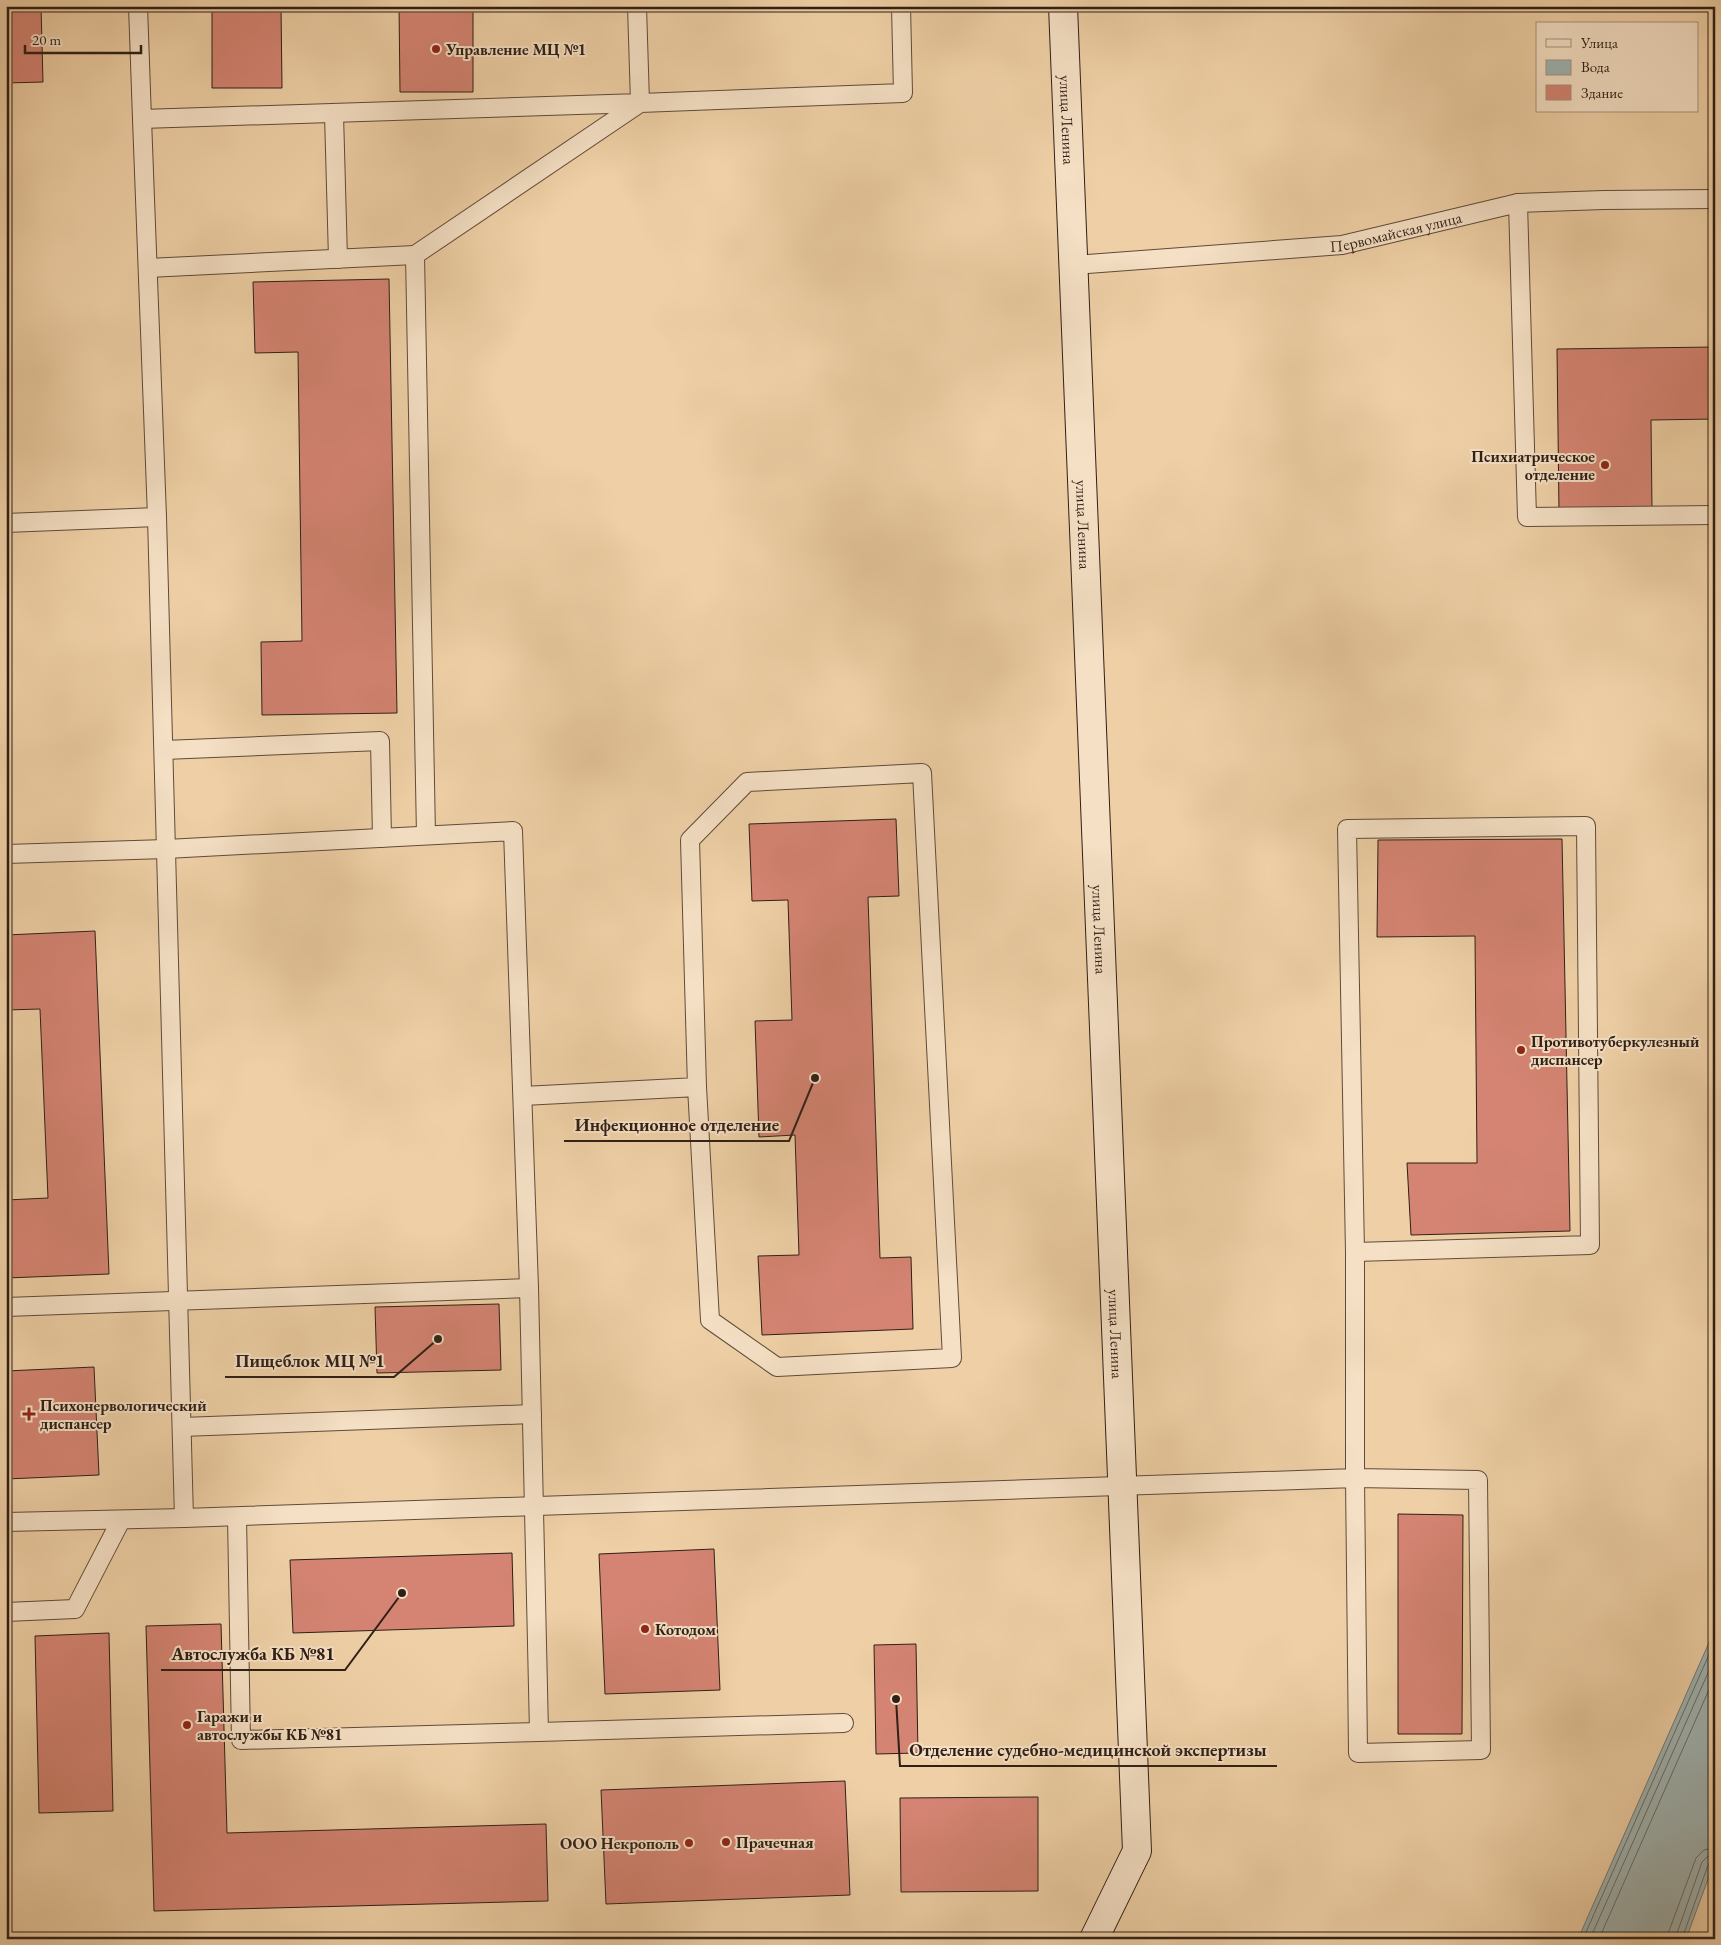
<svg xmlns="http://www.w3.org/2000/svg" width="1721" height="1945" font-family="'EB Garamond',serif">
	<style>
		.water { fill: #9fb4b3; stroke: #727874 }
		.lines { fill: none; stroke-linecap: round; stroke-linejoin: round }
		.shore { stroke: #676a64; stroke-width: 1 }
		.building { fill: #d58473; stroke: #2f1f16 }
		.lane-casing { stroke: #5f4b3a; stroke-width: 20 }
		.secondary-casing { stroke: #2f1f16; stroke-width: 30 }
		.lane { stroke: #f5e0c5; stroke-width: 18 }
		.secondary { stroke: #f5e0c5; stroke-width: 28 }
		.poi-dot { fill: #8f2418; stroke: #f5e0c5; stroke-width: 2 }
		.labels { text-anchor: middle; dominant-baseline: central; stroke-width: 4; stroke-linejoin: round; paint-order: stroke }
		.poi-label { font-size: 16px; font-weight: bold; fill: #2f1f16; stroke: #f5e0c5; text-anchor: start }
		.street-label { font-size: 16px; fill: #2f1f16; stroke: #f5e0c5 }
		.leader { fill: none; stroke: #2f1f16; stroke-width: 2 }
		.callout-dot { fill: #2f1f16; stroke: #f5e0c5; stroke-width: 2 }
		.callout-label { font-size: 18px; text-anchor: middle; font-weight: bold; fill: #2f1f16; stroke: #f5e0c5; stroke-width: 4; stroke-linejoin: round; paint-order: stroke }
	</style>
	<rect width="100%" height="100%" fill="#efd0a6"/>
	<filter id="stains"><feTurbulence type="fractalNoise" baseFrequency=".004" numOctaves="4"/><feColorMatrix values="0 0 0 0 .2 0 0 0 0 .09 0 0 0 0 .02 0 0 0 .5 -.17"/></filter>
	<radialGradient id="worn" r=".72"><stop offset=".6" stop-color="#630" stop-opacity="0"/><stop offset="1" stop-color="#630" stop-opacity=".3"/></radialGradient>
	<path class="water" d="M1715,1629V1860L1686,1939H1578Z"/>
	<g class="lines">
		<path class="shore" d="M1583,1939L1715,1641
			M1590,1939L1715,1657
			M1599,1939L1715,1676
			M1668,1939L1669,1931L1696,1858L1704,1850L1715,1847
			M1675,1939L1702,1862L1707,1857L1715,1855
			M1682,1939L1708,1865L1711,1862L1715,1861"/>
	</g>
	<path class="building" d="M6,6H41L43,82L6,83Z
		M212,6H361L281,7L282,88H212Z
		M399,6H473V92H400Z
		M714,6H802L714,9Z
		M389,279L397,713L262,715L261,642L302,641L298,352L255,353L253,282Z
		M1715,347V419L1651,420L1652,510L1559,512L1557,349Z
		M896,819L899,896L868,897L880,1258L911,1257L913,1329L762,1335L758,1256L799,1255L795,1135L759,1137L755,1021L792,1020L788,900L752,901L749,824Z
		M1562,839L1570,1231L1411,1235L1407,1163H1477L1475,936L1377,937L1378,840Z
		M95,931L109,1274L6,1278V1200L48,1198L40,1009L6,1010V935Z
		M499,1304L501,1370L377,1373L375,1307Z
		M94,1367L99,1475L6,1479V1371Z
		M1398,1514L1463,1515L1462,1734H1398Z
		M714,1549L720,1690L605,1694L599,1554Z
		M512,1553L514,1626L293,1633L290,1560Z
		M221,1624L227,1833L546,1824L548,1901L154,1911L146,1626Z
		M109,1633L113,1811L39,1813L35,1636Z
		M916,1644L918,1753L876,1754L874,1645Z
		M845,1781L850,1895L606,1904L601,1790Z
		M1038,1797V1891L901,1892L900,1798Z"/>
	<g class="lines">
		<defs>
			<g id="lane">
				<path d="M138,6L142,119L640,103L637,6"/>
				<path d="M334,114L338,259"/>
				<path d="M142,119L157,517L184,1518L1355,1478L1478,1480L1481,1750L1358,1753L1355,1478V1252L1347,829L1586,826L1590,1245L1355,1252"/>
				<path d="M1518,203L1527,517L1715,515"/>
				<path id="s1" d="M1074,265L1342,245L1518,203L1604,200L1715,199"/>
				<path d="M148,268L415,255"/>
				<path d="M6,523L157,517"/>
				<path d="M164,750L380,741L382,838"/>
				<path d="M426,835L415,255L640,103L903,93L901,6"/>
				<path d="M6,854L166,849L513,831L529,1288L539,1732L844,1723"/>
				<path d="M523,1096L697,1087L710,1320L777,1367L952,1358L922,773L747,782L690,840L697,1087"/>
				<path d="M6,1307L529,1288"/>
				<path d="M182,1427L532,1414"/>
				<path d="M237,1517L241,1740L539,1732"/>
				<path d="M6,1522L184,1518"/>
				<path d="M6,1612L75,1609L121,1520"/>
			</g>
			<g id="secondary">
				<path id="s2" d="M1063,6L1137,1851L1094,1939"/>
			</g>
		</defs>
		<use href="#lane" class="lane-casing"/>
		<use href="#secondary" class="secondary-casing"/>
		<use href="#lane" class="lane"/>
		<use href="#secondary" class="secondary"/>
	</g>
	<g class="poi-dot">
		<circle cx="436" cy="49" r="5"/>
		<circle cx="1605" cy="465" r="5"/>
		<circle cx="1521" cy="1050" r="5"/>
		<path d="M26.5 1406.5h5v5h5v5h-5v5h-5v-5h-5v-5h5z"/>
		<circle cx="645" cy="1629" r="5"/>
		<circle cx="187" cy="1725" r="5"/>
		<circle cx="726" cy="1842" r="5"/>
		<circle cx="689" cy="1843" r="5"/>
	</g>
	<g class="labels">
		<g class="poi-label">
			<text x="446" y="49">Управление МЦ №1</text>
			<text x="1595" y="456" text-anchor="end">Психиатрическое<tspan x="1595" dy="18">отделение</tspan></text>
			<text x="1531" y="1041">Противотуберкулезный<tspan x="1531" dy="18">диспансер</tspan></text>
			<text x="40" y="1405">Психонервологический<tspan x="40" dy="18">диспансер</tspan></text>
			<text x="655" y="1629">Котодом</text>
			<text x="197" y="1716">Гаражи и<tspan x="197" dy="18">автослужбы КБ №81</tspan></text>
			<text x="736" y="1842">Прачечная</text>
			<text x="679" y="1843" text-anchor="end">ООО Некрополь</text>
		</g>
		<g class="street-label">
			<text stroke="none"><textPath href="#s2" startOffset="114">улица Ленина</textPath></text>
			<text stroke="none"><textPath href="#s1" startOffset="324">Первомайская улица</textPath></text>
			<text stroke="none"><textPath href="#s2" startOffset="519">улица Ленина</textPath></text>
			<text stroke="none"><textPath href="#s2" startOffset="924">улица Ленина</textPath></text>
			<text stroke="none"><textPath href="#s2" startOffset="1329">улица Ленина</textPath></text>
		</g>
	</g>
	<path class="leader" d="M815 1078L789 1141H564M438 1339L394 1377H225M402 1593L345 1670H161M896 1699L900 1766H1277"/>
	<g class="callout-dot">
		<circle cx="815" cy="1078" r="5"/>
		<circle cx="438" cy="1339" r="5"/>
		<circle cx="402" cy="1593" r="5"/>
		<circle cx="896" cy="1699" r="5"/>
	</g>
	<g class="callout-label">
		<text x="677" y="1131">Инфекционное отделение</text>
		<text x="310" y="1367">Пищеблок МЦ №1</text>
		<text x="253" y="1660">Автослужба КБ №81</text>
		<text x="1088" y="1756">Отделение судебно-медицинской экспертизы</text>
	</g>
	<rect width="1721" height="1945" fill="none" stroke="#efd0a6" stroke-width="25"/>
	<rect x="8" y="8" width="1706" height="1930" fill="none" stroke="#2f1f16" stroke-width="2.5"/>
	<rect x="12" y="12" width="1696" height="1920" fill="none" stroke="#2f1f16"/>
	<rect x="1536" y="22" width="162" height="90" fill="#f5e0c5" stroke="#a6937f"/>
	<rect x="1546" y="39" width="25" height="8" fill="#f5e0c5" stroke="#a6937f"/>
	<text x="1581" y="48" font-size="15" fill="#2f1f16">Улица</text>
	<rect x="1546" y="60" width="25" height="15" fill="#9fb4b3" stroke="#a6937f"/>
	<text x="1581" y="72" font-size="15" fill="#2f1f16">Вода</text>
	<rect x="1546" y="85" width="25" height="15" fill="#d58473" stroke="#a6937f"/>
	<text x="1581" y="98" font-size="15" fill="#2f1f16">Здание</text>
	<path d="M25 45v8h116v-8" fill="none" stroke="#2f1f16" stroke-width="2.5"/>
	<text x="32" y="45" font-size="15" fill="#2f1f16" stroke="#f5e0c5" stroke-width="4" paint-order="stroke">20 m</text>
	<rect width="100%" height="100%" filter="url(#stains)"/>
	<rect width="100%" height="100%" fill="url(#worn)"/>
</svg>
